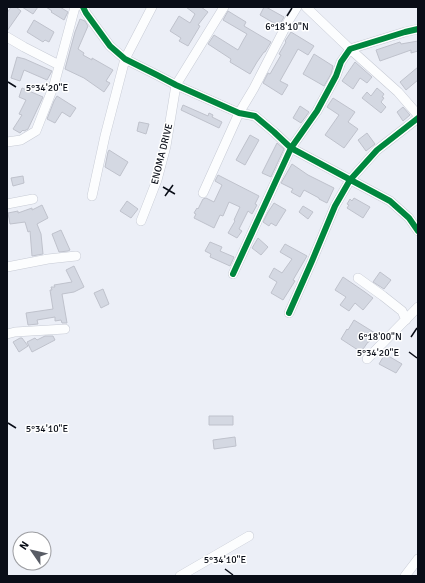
<svg xmlns="http://www.w3.org/2000/svg" width="425" height="583" font-family="Signika,sans-serif">
	<style>
		.building { fill: #d4d8e2; stroke: #bfc2cc }
		.lines { fill: none; stroke-linecap: round; stroke-linejoin: round }
		.minor-casing { stroke: #c7cbd5; stroke-width: 10 }
		.minor { stroke: #fcfdfe; stroke-width: 9 }
		.cycleway-casing { stroke: #fff; stroke-width: 8 }
		.cycleway { stroke: #00873e; stroke-width: 6 }
		.ticks { fill: none; stroke: #090d17; stroke-width: 1.5 }
		.labels { text-anchor: middle; dominant-baseline: central; stroke-width: 3; stroke-linejoin: round; paint-order: stroke }
		.street-label { font-size: 10px; fill: #090d17; stroke: #fff }
		.ticks-label { font-size: 10px; text-anchor: middle; fill: #090d17; stroke: #fff; stroke-width: 3; stroke-linejoin: round; paint-order: stroke }
	</style>
	<rect width="100%" height="100%" fill="#eceff7"/>
	<path class="building" d="M11,7H16L21,11L7,31V13Z
		M22,7H38L33,14Z
		M46,7H60L68,12L64,20L51,12L52,11Z
		M186,7H201L208,12L198,25L200,26L188,46L179,41L181,38L170,31L179,16L190,23L195,14Z
		M264,7H266L284,17L279,26L260,15Z
		M228,11L246,22L244,26L271,42L265,52H264L257,62L250,74L230,62L231,59L208,44L214,35L238,50L244,39L247,34L223,20Z
		M80,19L85,21L88,26L78,49L84,53L83,55L92,60V58L113,70L106,81L110,83L104,92L84,78L65,69L75,32Z
		M34,20L54,32L49,42L45,40L43,42L27,32Z
		M291,32L314,46L308,55L298,49L280,81L288,85L282,95L263,83L268,73L270,74L281,55L279,54L286,42L285,41Z
		M418,41V51L411,53V50L380,61L376,50L400,42L401,44Z
		M314,54L333,66L331,74L324,86L303,74Z
		M17,57L25,59L52,71L47,80L24,70L20,81L11,78Z
		M355,62L372,77L367,83L360,78L353,89L342,81Z
		M418,67V80L406,90L400,82Z
		M22,88L43,97L28,129L24,131L23,130L20,133L13,129L22,115L19,114L26,100L19,97Z
		M377,88L384,94L382,97L384,98L381,102L386,107L381,113L362,98L367,92L371,96Z
		M57,96L76,108L70,117L62,112L55,123L47,119L54,101Z
		M333,98L355,112L348,122L358,129L344,148L325,135L339,115L327,107Z
		M183,105L208,116L209,113L213,115L212,117L222,122L219,128L181,110Z
		M300,106L309,112L301,123L293,118Z
		M403,107L410,115L403,121L397,112Z
		M139,122L149,124L146,134L137,131Z
		M367,133L375,144L366,151L358,140Z
		M250,135L259,140L245,165L236,160Z
		M277,143L284,149L271,177L262,173Z
		M109,150L128,162L120,176L105,167L108,152Z
		M292,164L308,175L334,188L327,203L319,199V198L304,190L300,197L291,192L293,189L281,183Z
		M218,175L259,196L255,204L257,205L252,214L248,211L239,229L242,231L237,238L228,233L235,221L234,220L240,207L229,202L223,216L220,215L214,228L194,218L196,214L194,213L197,208L198,209L203,199L206,198L214,202L222,185L215,181Z
		M23,176L24,183L13,186L11,178Z
		M354,198L370,207L363,218L347,208L349,205L347,204L350,199L352,201Z
		M127,201L138,209L131,218L120,211Z
		M274,203L286,210L276,226L271,223L269,226L263,222L268,212Z
		M42,205L48,218L37,224L41,234L43,254L32,256L30,231L28,232L25,222L10,224L8,213L18,211V213L32,208V210Z
		M303,206L313,212L308,219L299,212Z
		M61,230L70,250L68,251L59,252L52,234Z
		M258,238L268,247L261,255L252,248Z
		M210,242L222,247L220,251L234,257L230,266L210,257L211,254L205,251Z
		M285,244L307,256L293,280L295,281L283,300L271,293L277,282L269,277L274,268L282,273L292,259L280,252Z
		M74,266L84,287L74,292L62,294L67,323H62L61,320L55,321V317L37,320L38,324L28,325L26,313L53,309L50,290H52L51,287H55L54,285L72,282L66,270Z
		M380,272L391,280L384,289L373,282Z
		M343,277L365,292L373,298L363,310L355,303L349,311L340,305L346,297L335,290Z
		M103,289L109,304L101,308L94,293Z
		M354,320L375,333L369,342H368L361,352L341,339L347,329L348,330Z
		M45,336H53L55,340L32,352L27,342L35,338L37,340Z
		M20,338H22L28,346L19,352L13,342Z
		M385,354L402,364L396,373L379,364Z
		M209,416H233V425H209Z
		M235,437L236,446L214,449L213,440Z"/>
	<g class="lines">
		<defs>
			<path id="minor" d="M83,7L86,13L110,46L125,59L157,75L176,85L239,113L255,116L274,132L291,148L390,201L409,218L418,231
				M306,7L350,49L398,92L418,115
				M7,37L24,47L59,65
				M7,142L21,140L36,131L54,85L75,7
				M203,193L239,113L254,88L289,20L297,7
				M92,196L105,136L125,59L152,7
				M7,204L33,199
				M141,221L157,180L166,146L176,85L224,7
				M7,267L48,259L76,256
				M233,274L291,148L317,111L336,76L341,62L350,49L405,32L418,29
				M358,278L383,296L402,311L406,320
				M289,313L312,261L335,206L350,180L377,150L418,118
				M7,334L15,332L65,329
				M367,359L418,307
				M180,576L249,536
				M405,576L418,559"/>
		</defs>
		<use href="#minor" class="minor-casing"/>
		<use href="#minor" class="minor"/>
		<defs>
			<path id="cycleway" d="M83,7L86,13L110,46L125,59L157,75L176,85L239,113L255,116L274,132L291,148L390,201L409,218L418,231
				M233,274L291,148L317,111L336,76L341,62L350,49L405,32L418,29
				M289,313L312,261L335,206L350,180L377,150L418,118"/>
		</defs>
		<use href="#cycleway" class="cycleway-casing"/>
		<use href="#cycleway" class="cycleway"/>
	</g>
	<path class="ticks" d="M287,16L292,8M8,82L16,87M163,187L175,194M165,196L173,185M411,337L417,328M409,352L417,358M8,423L16,428M225,569L233,575"/>
	<g class="labels">
		<g class="street-label">
			<text transform="translate(162 154) rotate(-76)">ENOMA DRIVE</text>
		</g>
	</g>
	<g class="ticks-label">
		<text x="287" y="30">6°18'10"N</text>
		<text x="47" y="91">5°34'20"E</text>
		<text x="380" y="340">6°18'00"N</text>
		<text x="378" y="356">5°34'20"E</text>
		<text x="47" y="432">5°34'10"E</text>
		<text x="225" y="563">5°34'10"E</text>
	</g>
	<rect width="425" height="583" fill="none" stroke="#090d17" stroke-width="16"/>
	<g transform="translate(32 551) rotate(304)"><circle r="19" fill="#ffffff" stroke="#9d9ea2"/>
	<path d="M0-3L7 15L0 10L-7 15Z" fill="#585c65"/>
	<text y="-6" font-size="11" font-weight="bold" text-anchor="middle" fill="#090d17">N</text>
	</g>
</svg>
